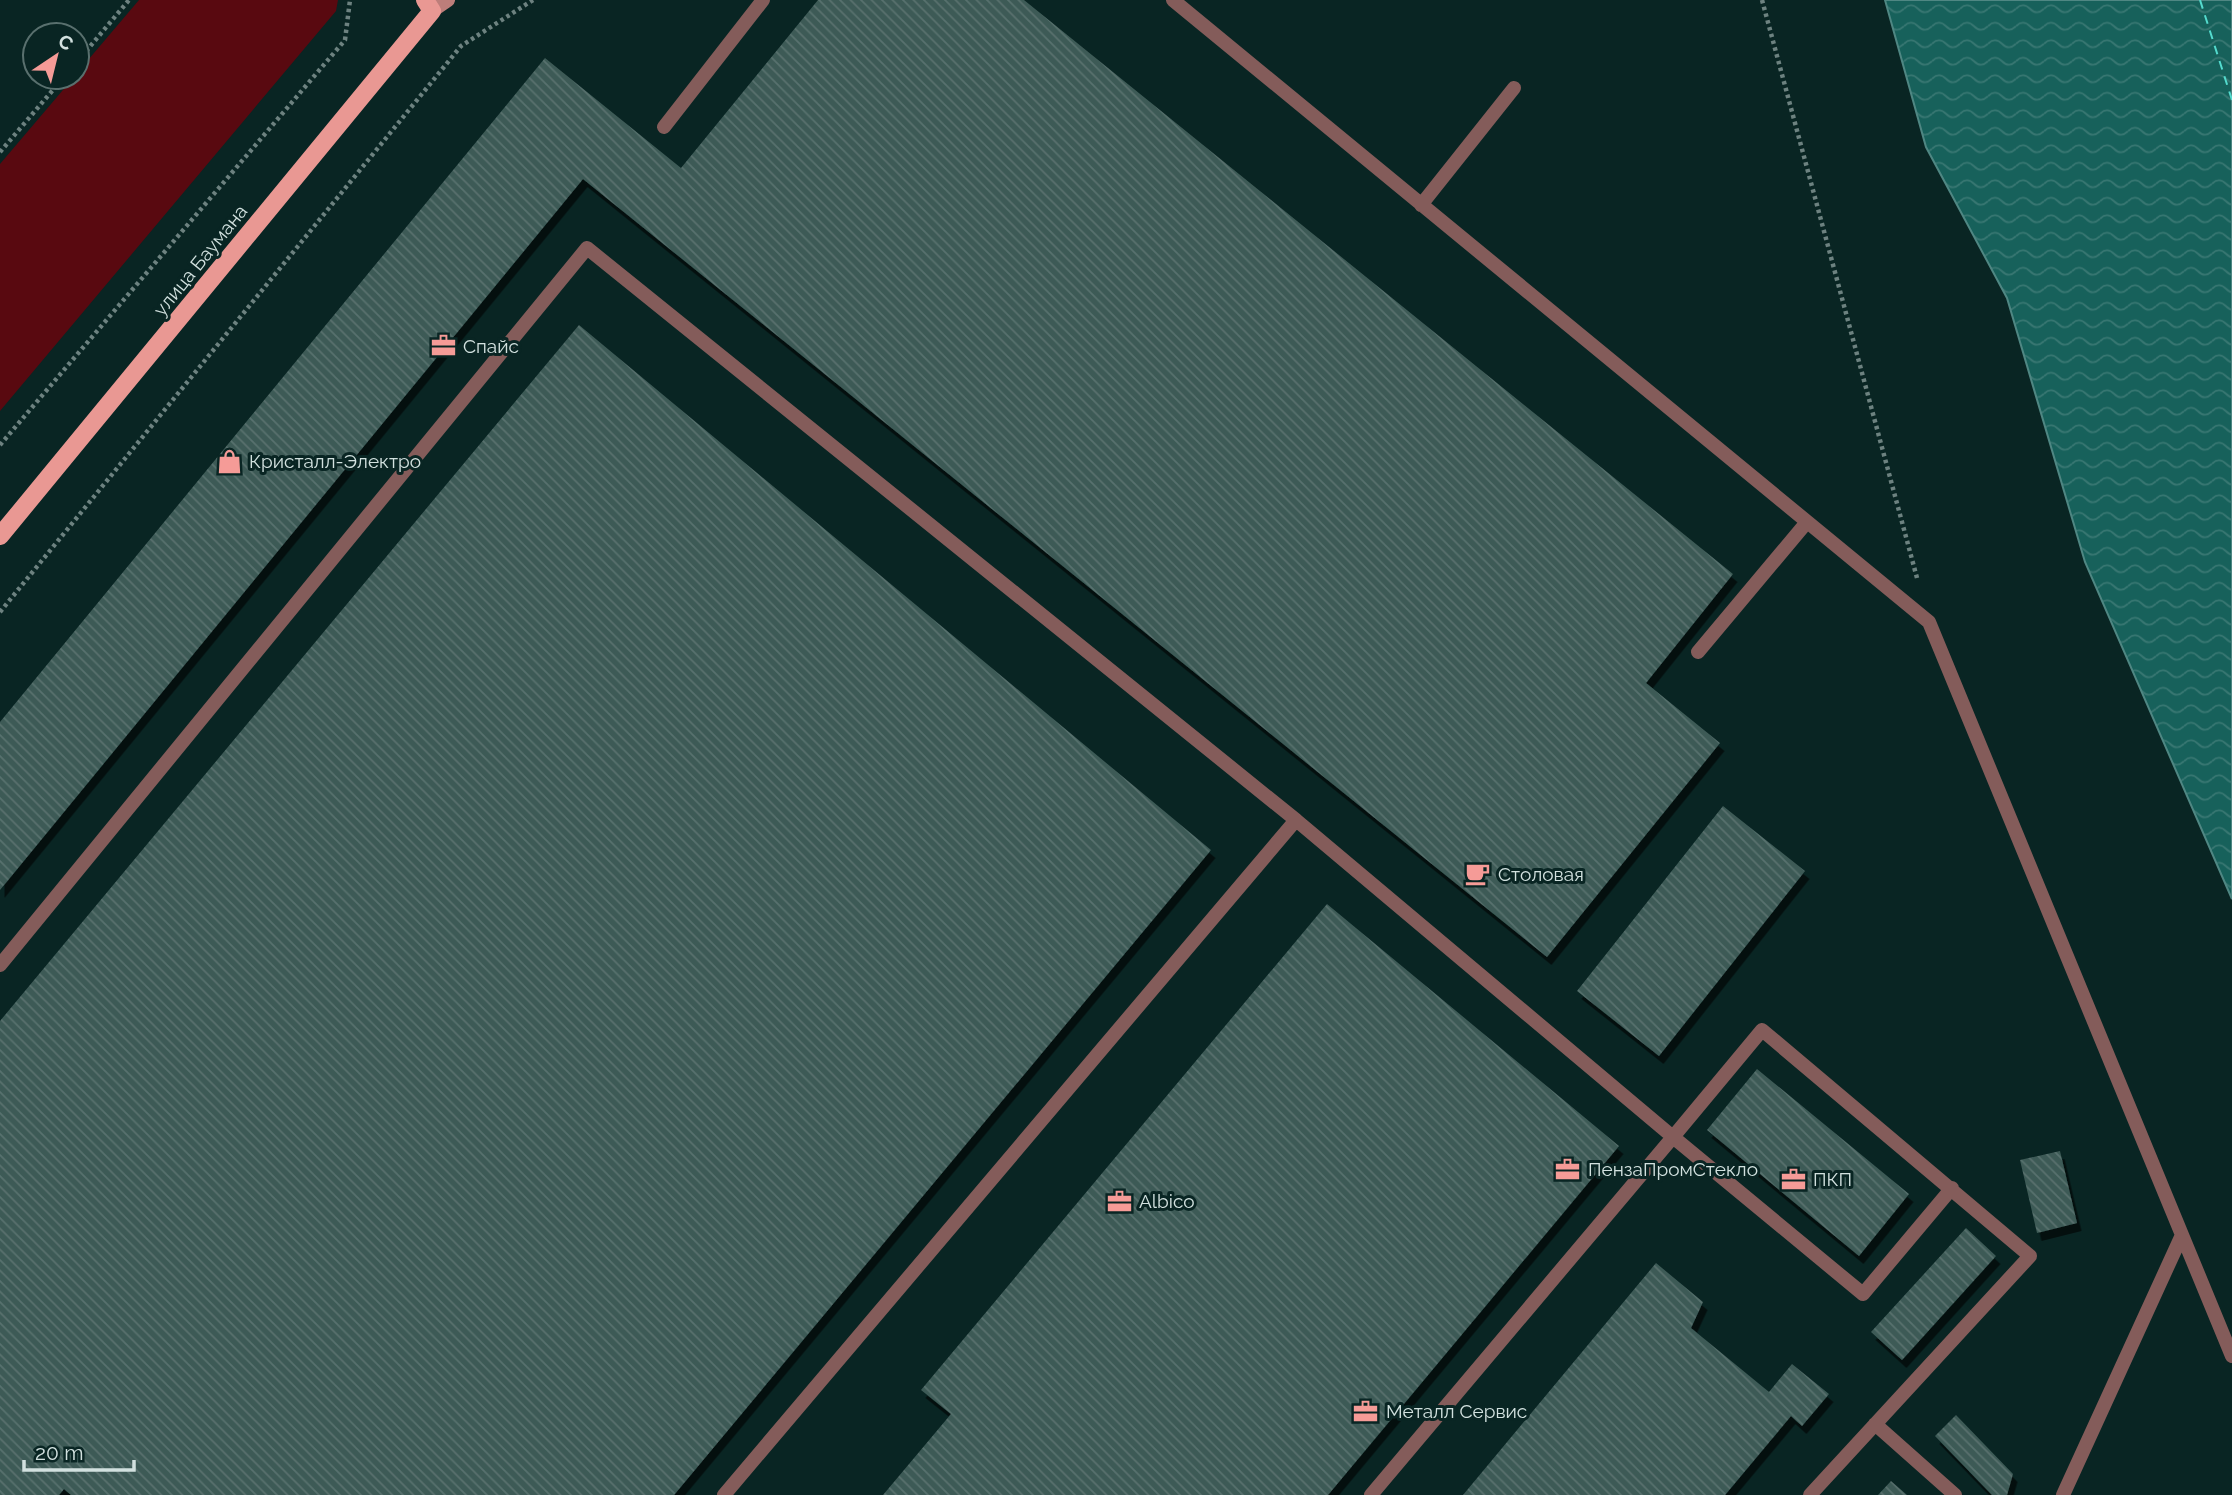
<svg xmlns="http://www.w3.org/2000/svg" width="2232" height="1495" font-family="Raleway,sans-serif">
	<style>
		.green { fill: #590910 }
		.water { fill: url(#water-waves); stroke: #4f8783; stroke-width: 2 }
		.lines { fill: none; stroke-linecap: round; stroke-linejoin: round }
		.ferry { stroke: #54dbce; stroke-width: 2; stroke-dasharray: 9 7; stroke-linecap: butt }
		.building { fill: url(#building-back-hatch); filter: url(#shadow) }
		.path { stroke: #6d8280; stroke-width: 4.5; stroke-dasharray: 3.5 3.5; stroke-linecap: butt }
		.lane { stroke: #845c5a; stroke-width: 14 }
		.secondary { stroke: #bd7e7a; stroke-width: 14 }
		.primary { stroke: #e99893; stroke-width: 18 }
		.labels { text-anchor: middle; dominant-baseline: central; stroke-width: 6; stroke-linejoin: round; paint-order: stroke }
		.street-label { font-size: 19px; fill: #d2e1df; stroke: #092523 }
		.poi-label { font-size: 19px; fill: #d2e1df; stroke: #092523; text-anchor: start }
	</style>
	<defs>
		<pattern id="water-waves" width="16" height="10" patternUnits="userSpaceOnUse" patternTransform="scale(1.75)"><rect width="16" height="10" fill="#17615b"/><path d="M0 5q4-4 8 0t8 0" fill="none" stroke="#387772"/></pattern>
		<pattern id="building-back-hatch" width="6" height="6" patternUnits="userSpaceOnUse" patternTransform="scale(1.75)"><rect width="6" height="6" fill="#3d5a56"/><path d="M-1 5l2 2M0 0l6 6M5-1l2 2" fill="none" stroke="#58716e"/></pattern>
		<filter id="shadow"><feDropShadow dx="4.5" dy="8" stdDeviation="0" flood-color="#0009"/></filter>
	</defs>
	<rect width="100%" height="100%" fill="#092523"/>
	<path class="green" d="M139,0H338L336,11L0,411V164L74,77H77V73Z"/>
	<path class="water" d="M1885,0H2232V899L2085,562L2007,298L1926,147Z"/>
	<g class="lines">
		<path class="ferry" d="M2200,0L2232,100"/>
	</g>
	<path class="building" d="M818,0H1024L1733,574L1646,683L1720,743L1547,957L583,179L0,890V722L545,58L681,168Z
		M579,325L1211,850L674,1495H71L64,1489L59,1495H0V1021Z
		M1723,806L1805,871L1659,1056L1577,991Z
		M1327,904L1619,1146L1328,1495H883L951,1414L921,1390Z
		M1757,1069L1909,1194L1859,1256L1707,1130Z
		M2060,1151L2077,1223L2037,1233L2020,1160Z
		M1966,1228L1996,1256L1902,1360L1871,1332Z
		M1656,1263L1703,1302L1691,1328L1769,1392L1792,1364L1829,1394L1802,1426L1791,1416L1725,1495H1463Z
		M1956,1415L2013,1474L2007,1495H1992L1935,1436Z
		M1891,1481L1907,1495H1878Z"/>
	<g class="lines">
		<path class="path" d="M1762,0L1917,578
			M77,62L129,0
			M0,152L64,77
			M0,445L345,40L350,0
			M0,612L461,46L533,0"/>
		<path class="lane" d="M1173,0L1929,622L2232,1356
			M664,127L763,0
			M1421,205L1514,88
			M1698,652L1807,522
			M1296,820L1673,1137L1371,1495
			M0,965L587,248L1296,820L724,1495
			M1875,1424L1955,1495
			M1810,1495L2030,1256L1762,1030L1673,1137L1863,1294L1952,1188
			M2063,1495L2182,1235"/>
		<path class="secondary" d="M432,11L448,0"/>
		<path class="primary" d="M0,536L432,11L425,0"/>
	</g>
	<defs>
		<symbol id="office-bare" viewBox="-9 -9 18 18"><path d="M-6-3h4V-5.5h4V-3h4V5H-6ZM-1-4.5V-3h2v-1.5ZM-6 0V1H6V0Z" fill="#f59b97" stroke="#092523" stroke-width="2.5" paint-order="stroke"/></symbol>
		<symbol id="shop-bare" viewBox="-9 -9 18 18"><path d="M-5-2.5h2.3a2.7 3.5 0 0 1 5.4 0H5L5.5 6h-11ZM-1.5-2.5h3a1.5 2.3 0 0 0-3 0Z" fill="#f59b97" stroke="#092523" stroke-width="2.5" paint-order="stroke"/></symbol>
		<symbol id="cafe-bare" viewBox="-9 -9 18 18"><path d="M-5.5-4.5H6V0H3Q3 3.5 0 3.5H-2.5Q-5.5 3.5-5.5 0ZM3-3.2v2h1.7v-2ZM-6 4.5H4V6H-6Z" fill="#f59b97" stroke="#092523" stroke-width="2.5" paint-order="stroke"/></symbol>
	</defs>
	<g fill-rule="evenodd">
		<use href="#office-bare" x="426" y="328" width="35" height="35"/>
		<use href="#shop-bare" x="212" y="444" width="35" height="35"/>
		<use href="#cafe-bare" x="1460" y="856" width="35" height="35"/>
		<use href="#office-bare" x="1550" y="1152" width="35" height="35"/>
		<use href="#office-bare" x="1776" y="1162" width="35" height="35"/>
		<use href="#office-bare" x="1102" y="1184" width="35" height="35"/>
		<use href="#office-bare" x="1348" y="1394" width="35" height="35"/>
	</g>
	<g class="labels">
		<g class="street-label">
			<text transform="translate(200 260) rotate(-51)">улица Баумана</text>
		</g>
		<g class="poi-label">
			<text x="463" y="346">Спайс</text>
			<text x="249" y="461">Кристалл-Электро</text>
			<text x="1498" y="874">Столовая</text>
			<text x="1588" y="1169">ПензаПромСтекло</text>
			<text x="1813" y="1179">ПКП</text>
			<text x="1139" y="1201">Albico</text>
			<text x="1386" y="1411">Металл Сервис</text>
		</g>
	</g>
	<g transform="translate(56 56) rotate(35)"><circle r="33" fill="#092523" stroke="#59706e" stroke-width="2"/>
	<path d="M0-5L12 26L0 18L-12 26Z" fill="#f59b97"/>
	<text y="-10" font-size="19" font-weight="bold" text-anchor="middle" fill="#d2e1df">С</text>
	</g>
	<path d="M24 1460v10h110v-10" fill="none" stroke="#d2e1df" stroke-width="3.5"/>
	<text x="35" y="1460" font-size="21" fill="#d2e1df" stroke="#092523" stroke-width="5" paint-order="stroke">20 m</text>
</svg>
